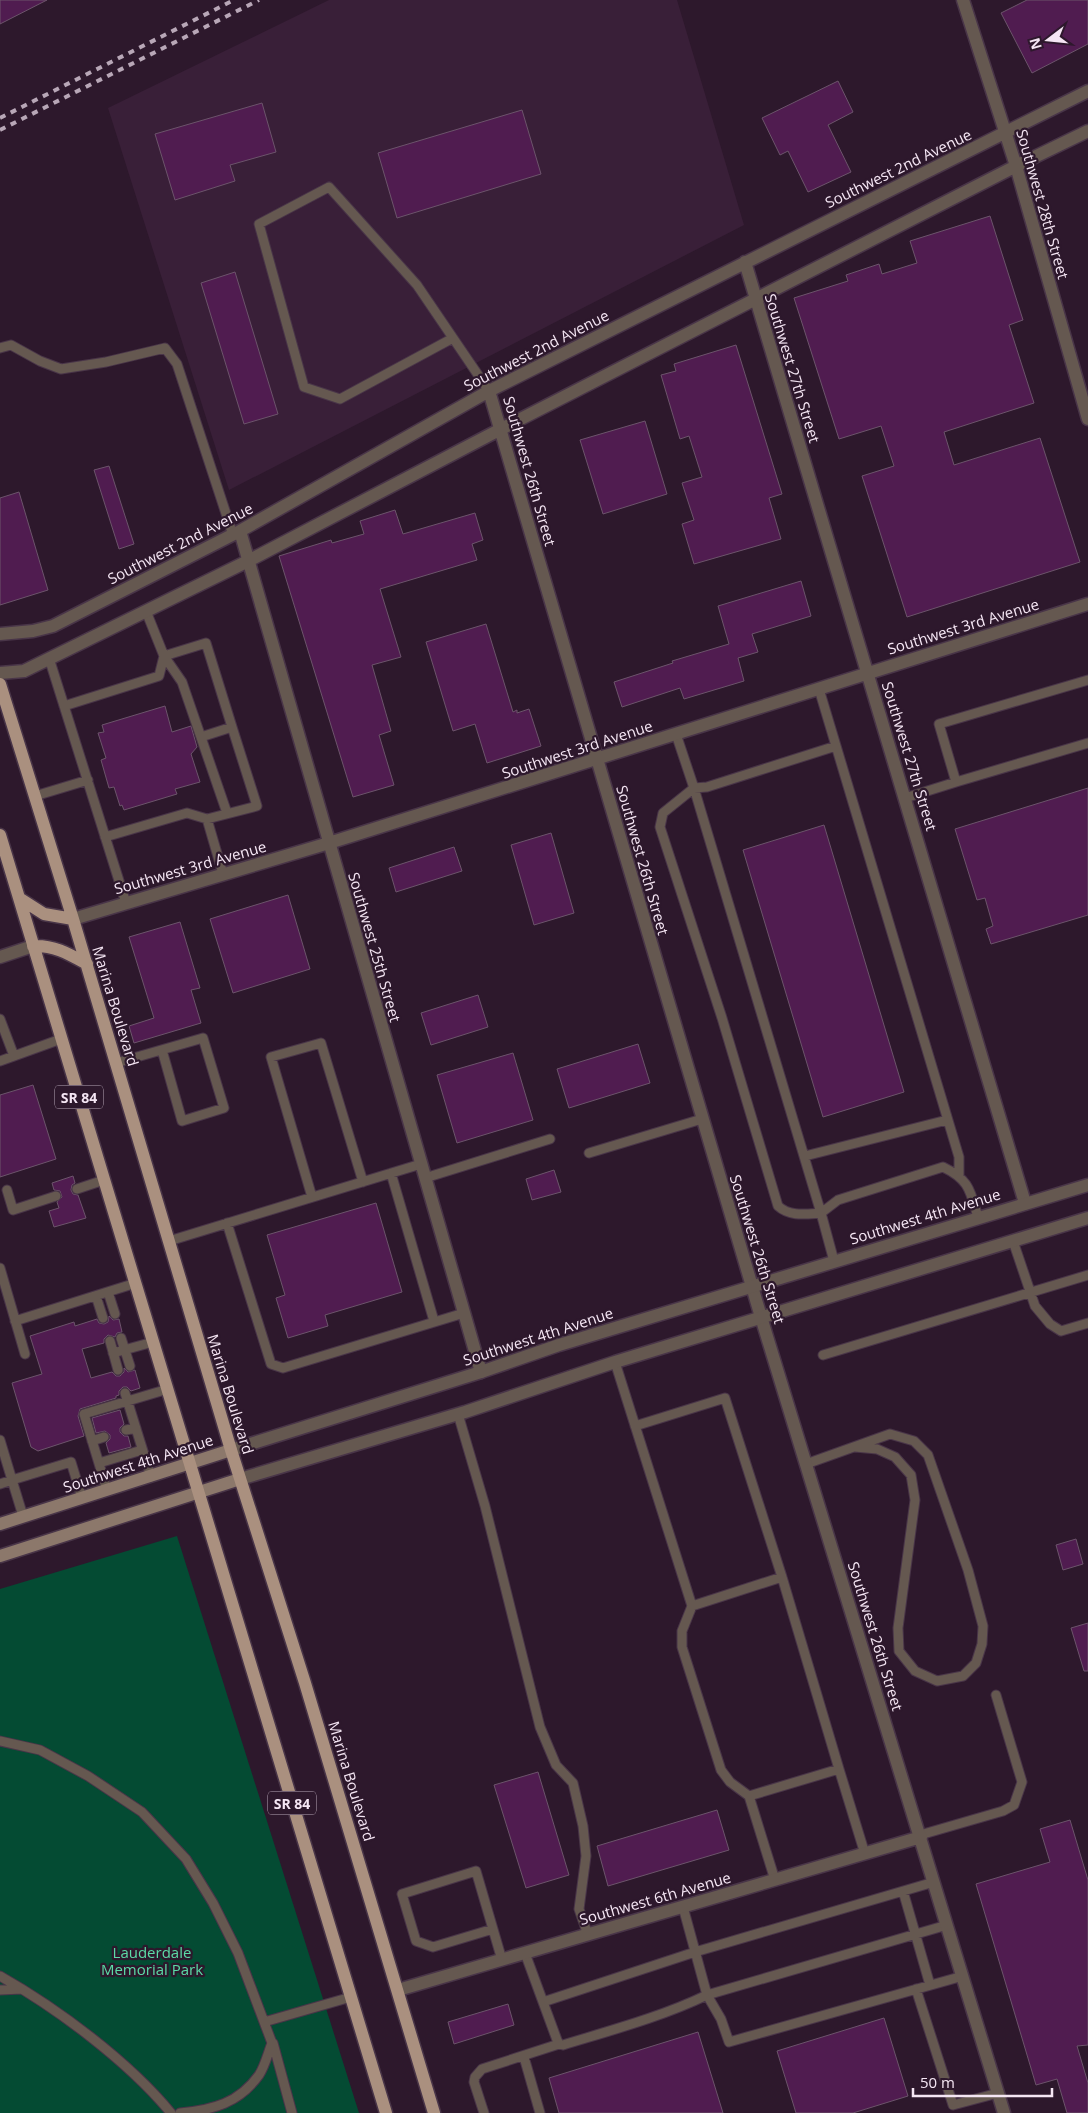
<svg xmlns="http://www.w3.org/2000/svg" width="1088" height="2113" font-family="'Open Sans',sans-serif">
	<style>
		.built { fill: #391f38 }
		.green { fill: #044b33 }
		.building { fill: #501c50; stroke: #6c546b }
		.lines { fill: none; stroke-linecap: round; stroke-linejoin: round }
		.service-casing { stroke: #493548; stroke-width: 11 }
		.minor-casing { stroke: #493548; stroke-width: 15 }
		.tertiary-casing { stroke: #493548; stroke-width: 15 }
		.secondary-casing { stroke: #493548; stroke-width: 15 }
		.primary-casing { stroke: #493548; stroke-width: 15 }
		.service { stroke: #655850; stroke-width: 9 }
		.minor { stroke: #655850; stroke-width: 12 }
		.tertiary { stroke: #655850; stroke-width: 12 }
		.secondary { stroke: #8c786b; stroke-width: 12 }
		.primary { stroke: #aa907f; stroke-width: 12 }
		.rail { stroke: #b8a7b7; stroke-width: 4; stroke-dasharray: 6 6; stroke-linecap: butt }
		.labels { text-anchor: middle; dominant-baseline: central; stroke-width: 4.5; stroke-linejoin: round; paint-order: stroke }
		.shield { fill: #2d182c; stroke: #b9a8b8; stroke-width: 1 }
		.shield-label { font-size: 14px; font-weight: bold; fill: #f5e6f4 }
		.street-label { font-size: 15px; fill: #f5e6f4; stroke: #2d182c }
		.park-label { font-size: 15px; fill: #5cdba7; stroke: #2d182c }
	</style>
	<rect width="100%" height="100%" fill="#2d182c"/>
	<path class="built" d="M329,0H677L744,225L229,490L108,108Z"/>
	<path class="green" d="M177,1536L359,2113H0V1589Z"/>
	<path class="building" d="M0,0H47L0,24Z
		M1027,0H1088V44L1032,73L1001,13Z
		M838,81L853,112L828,125L851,172L808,192L788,151L780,155L762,118Z
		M262,103L276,152L230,165L235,181L175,200L155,134Z
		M522,110L541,174L397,218L378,153Z
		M990,216L1023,320L1009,325L1034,403L944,432L954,465L1040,438L1080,562L907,617L862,476L894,466L881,426L839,439L794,298L848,281L846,275L879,264L882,274L917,263L910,241Z
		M235,272L278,414L244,424L201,283Z
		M736,345L782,494L769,498L781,539L694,564L682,524L694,520L682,483L702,477L689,436L680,439L661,375L676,371L674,364Z
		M645,421L667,494L603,514L580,440Z
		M109,466L134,544L119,549L94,470Z
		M19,492L48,590L0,605V498Z
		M395,510L403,534L475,513L483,540L472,544L477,560L380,589L401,657L372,665L391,731L379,735L394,785L353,797L279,556L331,540L332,543L364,534L360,521Z
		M801,581L811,616L752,634L758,652L738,658L744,681L684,699L680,688L622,707L614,682L673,663L672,661L729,644L718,606Z
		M486,624L513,712L517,710V713L529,709L541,746L487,763L475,724L453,731L426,642Z
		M165,706L172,732L191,726L197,747L191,754L200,782L175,789L177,794L124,810L122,805L120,806L114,787L109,788L101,760L106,758L98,733L104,732L102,725Z
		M1088,788V915L991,944L986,929L993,926L985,898L977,900L955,829Z
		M824,825L904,1092L823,1117L743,850Z
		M551,833L574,913L534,925L511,845Z
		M454,847L462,871L396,892L389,868Z
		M288,895L310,969L233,993L210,919Z
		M180,922L200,988L191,990L201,1023L134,1043L129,1026L154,1018L129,937Z
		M478,995L488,1027L431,1045L421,1013Z
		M638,1044L650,1083L569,1108L557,1069Z
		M513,1053L533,1120L457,1143L437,1075Z
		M33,1085L56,1159L0,1177V1095Z
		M554,1170L561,1192L532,1200L526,1179Z
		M73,1176L75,1183L72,1185L71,1190L73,1194L78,1195L86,1218L54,1227L49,1211L59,1208L57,1202L62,1197L60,1191L54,1190L52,1183Z
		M376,1203L402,1292L325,1315L328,1326L288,1338L276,1298L285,1295L267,1235Z
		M109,1316L113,1320L119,1319L122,1332L117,1333L115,1337L108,1335L104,1339V1343L82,1349L91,1378L112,1372L116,1376H120L124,1372V1368L128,1372L135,1370L140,1388L131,1391L127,1387H123L119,1391V1395L116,1396V1398L80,1409L78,1416L84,1436L38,1451L31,1447L12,1383L42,1374L30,1336L74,1322L75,1326L97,1319L99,1323L104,1324L108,1322Z
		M120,1410L124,1424L120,1428V1432L124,1436H128L131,1447L109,1453L106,1443L110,1439V1435L105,1431L96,1433L92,1418Z
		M1076,1539L1083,1564L1063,1570L1056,1545Z
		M1088,1623V1671H1084L1071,1628Z
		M538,1772L569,1875L526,1888L494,1785Z
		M717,1810L729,1850L608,1886L597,1846Z
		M1070,1820L1088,1880V2045L1077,2046L1088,2083V2113H1067L1057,2079L1036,2085L976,1884L1050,1862L1040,1829Z
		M508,2004L514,2025L454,2044L448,2022Z
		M884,2018L908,2096L853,2113H796L777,2051Z
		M698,2032L723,2113H559L549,2078Z"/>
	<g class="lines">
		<defs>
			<path id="service" d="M453,338L340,399L304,387L259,224L329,187L417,285L489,391
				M0,348L11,345L40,361L61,369L106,362L165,348L177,364L233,535
				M49,658L126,903
				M1088,680L939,724L956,782L1088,743
				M819,689L959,1157V1177
				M64,706L159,676L164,656L146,611
				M676,734L694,788L663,813L660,827L722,1018L778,1206C790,1217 806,1214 821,1213L694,788L707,787L836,746
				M201,737L232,727L206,643L164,656L182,682L227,813
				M35,796L88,780
				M905,798L956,782
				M207,819L257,806L232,727
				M105,837L187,813L207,819L223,874
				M0,1019L14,1056
				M0,1061L61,1039
				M116,1063L203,1038L224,1108L182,1121L162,1050
				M589,1153L702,1119
				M805,1156L947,1120
				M391,1173L434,1321
				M425,1178L550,1139
				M77,1189L104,1180
				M7,1190L13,1210L56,1196
				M312,1197L271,1057L321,1043L363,1182
				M227,1223L271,1364L283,1368L464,1313
				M169,1241L421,1164
				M1013,1241L1035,1306L1050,1324L1061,1331L1088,1323
				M834,1261L821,1213L838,1200L943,1167C970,1180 970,1191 978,1217
				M0,1268L25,1354
				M108,1292L115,1314
				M96,1296L103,1318
				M15,1321L136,1283
				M121,1338L130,1366
				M110,1341L118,1370
				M113,1353L153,1342
				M823,1355L1088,1275
				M615,1362L692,1606L682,1631V1647L721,1770L730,1782L749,1796L775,1880
				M125,1393L151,1477
				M458,1414L485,1506L540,1727L556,1765L573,1783L583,1826L586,1856L579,1909L588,1935
				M635,1426L725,1398L782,1577
				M126,1430L136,1428
				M0,1440L12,1480L0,1484
				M92,1441L104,1437
				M99,1463L142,1450
				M806,1464L890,1434L914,1441L928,1455L968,1570L983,1626L982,1644L976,1663L963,1676L937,1681L915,1671L899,1651L898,1628L915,1500L911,1475L895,1457L877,1449L855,1447
				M107,1490L84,1414L168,1389
				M23,1516L12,1480L71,1462L82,1498
				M692,1606L782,1577L839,1769
				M0,1741L40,1750L88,1776L142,1812L186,1859L213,1903L238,1953L272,2043C268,2053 265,2066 259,2075C239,2103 213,2110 180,2113
				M749,1796L839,1769L865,1854
				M920,1835L1003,1811L1014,1805L1022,1782L996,1695
				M903,1891L930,1985
				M683,1907L707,1995L947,1925
				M493,1929L433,1947L416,1941L402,1894L476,1871L502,1960
				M525,1953L543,2002L695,1952L934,1882
				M0,1976C58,2009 128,2061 171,2113
				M916,1989L953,2105L998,2093
				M0,1990L22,1989
				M543,2002L557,2040L559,2044L563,2045C612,2030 661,2017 707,1995L721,2019L729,2042L963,1976
				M264,2022L351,1997
				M273,2043L292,2113
				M524,2057L540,2113
				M484,2113L474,2082L475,2077L482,2069L559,2044"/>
			<path id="minor" d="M963,0L1016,166L1088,419
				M745,262L1025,1203
				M489,391L761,1317L1004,2113
				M240,531L481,1372
				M0,634L33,631L53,626L240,531L489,391L1088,91
				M0,673L24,671L248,561L501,429L1016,166L1088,131
				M73,919L329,843L1088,604
				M0,957L33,946
				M398,1990L921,1837"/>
			<path id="tertiary" d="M231,1450L481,1372L559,1345L1088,1185
				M240,1479L465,1412L615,1362L1088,1218"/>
			<path id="secondary" d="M0,1524L231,1450
				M0,1556L240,1479"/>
			<path id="primary" d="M0,684L73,919L231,1450L305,1683L434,2113
				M0,835L386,2113
				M19,898L44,914L73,919
				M33,946C54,945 69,954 87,964"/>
		</defs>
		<use href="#service" class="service-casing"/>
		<use href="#minor" class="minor-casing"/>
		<use href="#tertiary" class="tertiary-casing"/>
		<use href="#secondary" class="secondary-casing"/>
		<use href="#primary" class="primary-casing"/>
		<use href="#service" class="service"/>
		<use href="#minor" class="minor"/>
		<use href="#tertiary" class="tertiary"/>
		<use href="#secondary" class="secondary"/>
		<use href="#primary" class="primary"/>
		<path class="rail" d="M0,118L234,0
			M0,130L259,0"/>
	</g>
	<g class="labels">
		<g class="shield">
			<rect x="55" y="1085.5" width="48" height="23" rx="4"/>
			<rect x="268" y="1791.5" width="48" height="23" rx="4"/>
		</g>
		<g class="shield-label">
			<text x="79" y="1097">SR 84</text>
			<text x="292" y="1803">SR 84</text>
		</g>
		<g class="street-label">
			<text transform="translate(898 168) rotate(-26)">Southwest 2nd Avenue</text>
			<text transform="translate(1043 204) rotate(74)">Southwest 28th Street</text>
			<text transform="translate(536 350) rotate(-27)">Southwest 2nd Avenue</text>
			<text transform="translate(793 368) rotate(73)">Southwest 27th Street</text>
			<text transform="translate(530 471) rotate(74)">Southwest 26th Street</text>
			<text transform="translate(180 543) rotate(-27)">Southwest 2nd Avenue</text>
			<text transform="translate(963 626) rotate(-17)">Southwest 3rd Avenue</text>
			<text transform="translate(577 749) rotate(-18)">Southwest 3rd Avenue</text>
			<text transform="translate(910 756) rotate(73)">Southwest 27th Street</text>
			<text transform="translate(643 860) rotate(74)">Southwest 26th Street</text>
			<text transform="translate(190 867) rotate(-16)">Southwest 3rd Avenue</text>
			<text transform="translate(375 947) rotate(74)">Southwest 25th Street</text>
			<text transform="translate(116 1006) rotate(73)">Marina Boulevard</text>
			<text transform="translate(925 1216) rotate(-17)">Southwest 4th Avenue</text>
			<text transform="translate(758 1249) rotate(73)">Southwest 26th Street</text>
			<text transform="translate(538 1336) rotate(-18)">Southwest 4th Avenue</text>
			<text transform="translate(231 1394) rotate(73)">Marina Boulevard</text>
			<text transform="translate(138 1463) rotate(-18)">Southwest 4th Avenue</text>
			<text transform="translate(876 1636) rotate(73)">Southwest 26th Street</text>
			<text transform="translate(352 1781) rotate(73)">Marina Boulevard</text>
			<text transform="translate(655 1898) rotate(-16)">Southwest 6th Avenue</text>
		</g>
		<g class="park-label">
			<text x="152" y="1952">Lauderdale<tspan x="152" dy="17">Memorial Park</tspan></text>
		</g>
	</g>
	<g transform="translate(1048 40) rotate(254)" stroke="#2d182c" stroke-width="4" paint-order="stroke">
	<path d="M0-4L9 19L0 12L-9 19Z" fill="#f5e6f4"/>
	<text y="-8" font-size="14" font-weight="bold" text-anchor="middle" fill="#f5e6f4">N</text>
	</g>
	<path d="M913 2088v8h139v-8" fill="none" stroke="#f5e6f4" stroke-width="2.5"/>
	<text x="920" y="2088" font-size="15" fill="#f5e6f4" stroke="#2d182c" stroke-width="4" paint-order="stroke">50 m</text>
</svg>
